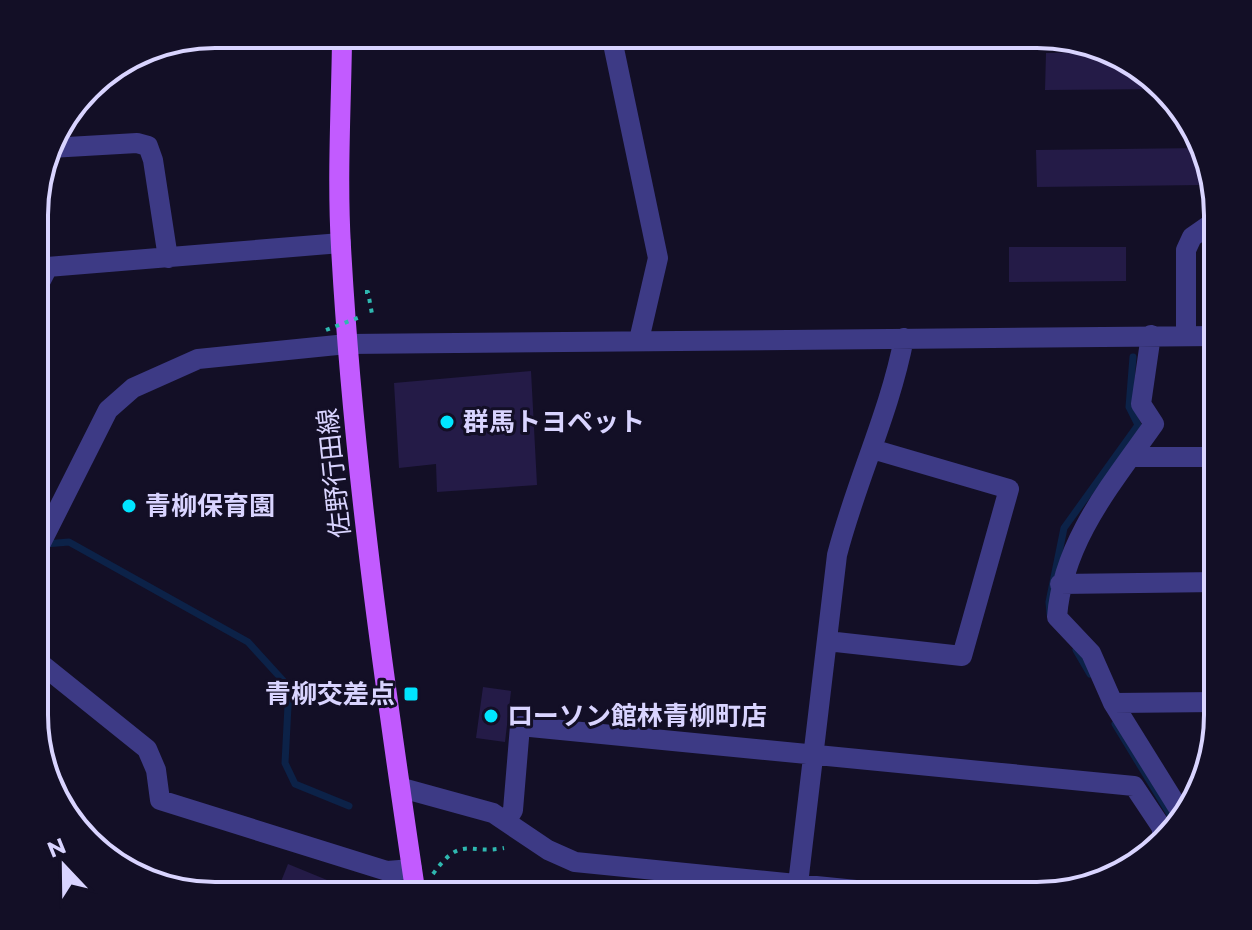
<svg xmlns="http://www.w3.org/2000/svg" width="1252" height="930" font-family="Montserrat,'Noto Sans JP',sans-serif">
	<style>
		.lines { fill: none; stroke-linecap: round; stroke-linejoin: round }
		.stream { stroke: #0c2248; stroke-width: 7 }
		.building { fill: #241b47 }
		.path { stroke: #2fb8b0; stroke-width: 4; stroke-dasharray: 4 6; stroke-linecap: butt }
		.minor { stroke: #3d3a85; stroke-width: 20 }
		.major { stroke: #c25bff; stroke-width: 20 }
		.path-bridge { stroke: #2fb8b0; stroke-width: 4; stroke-dasharray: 4 6; stroke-linecap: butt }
		.poi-dot { fill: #00e5ff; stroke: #130f26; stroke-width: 3 }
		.labels { text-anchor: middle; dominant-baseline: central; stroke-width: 6; stroke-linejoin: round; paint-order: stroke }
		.poi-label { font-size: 26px; font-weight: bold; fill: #d9d4ff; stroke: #130f26; text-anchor: start }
		.street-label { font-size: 26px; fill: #d9d4ff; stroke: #130f26 }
		.rim { fill: none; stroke: #d9d4ff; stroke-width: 4 }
	</style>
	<rect width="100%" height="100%" fill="#130f26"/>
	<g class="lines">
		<path class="stream" d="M45,544L69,542L248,642L289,687L285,763L295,784L349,806
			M1050,614L1049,602L1064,528L1138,425L1129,407L1133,357
			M1076,650L1090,674
			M1115,724L1177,826
			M593,884L618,896"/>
	</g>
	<path class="building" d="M1092,52L1156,79L1164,89L1045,90L1046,53Z
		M1202,148L1203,185L1037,187L1036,150Z
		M1009,247H1126V281L1009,282Z
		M531,371L537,485L437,492L436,464L399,468L394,383Z
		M483,687L511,691L505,742L476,738Z
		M288,864L366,896H266L270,887L278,889Z"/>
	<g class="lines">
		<path class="path" d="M365,292H368L372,314
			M433,874C462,834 467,855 504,848"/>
		<path class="minor" d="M612,39L658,258L639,340
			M50,148L137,143L148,146L153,160L168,258
			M35,268L341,243
			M35,292L48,267
			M1151,335L1141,404L1154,424C1111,485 1063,541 1057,617L1091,653L1113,703L1182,814
			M1186,336V250L1192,237L1218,219
			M1131,457H1218
			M35,555L108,410L133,388L198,359L347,344L1218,336
			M1060,584L1218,582
			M827,641L962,656L1009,489L872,449
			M35,659L147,749L156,770L160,800L387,871L412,869
			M1113,703L1218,702
			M402,788L493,813L548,850L575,862L866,891L865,896
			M507,820L513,810L520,726L1134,786L1162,828V843
			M798,884L837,555C856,481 890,412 904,338
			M866,891L926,896"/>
		<path class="major" d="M342,42C341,110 337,179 341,247C353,465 384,681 416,896"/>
		<path class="path-bridge" d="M326,330L360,317"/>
	</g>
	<g class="poi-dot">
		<circle cx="447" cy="422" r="8"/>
		<circle cx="129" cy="506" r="8"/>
		<rect x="403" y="686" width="16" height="16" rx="4"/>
		<circle cx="491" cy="716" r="8"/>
	</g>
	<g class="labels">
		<g class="poi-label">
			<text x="463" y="422">群馬トヨペット</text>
			<text x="145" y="506">青柳保育園</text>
			<text x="395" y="694" text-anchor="end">青柳交差点</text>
			<text x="507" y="716">ローソン館林青柳町店</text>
		</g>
		<g class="street-label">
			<text transform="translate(334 473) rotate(-96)">佐野行田線</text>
		</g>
	</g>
	<path d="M0 0H1252V930H0ZM215 48H1037A167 167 0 0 1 1204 215V715A167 167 0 0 1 1037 882H215A167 167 0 0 1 48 715V215A167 167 0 0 1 215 48Z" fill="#130f26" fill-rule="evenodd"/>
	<path class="rim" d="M215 48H1037A167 167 0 0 1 1204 215V715A167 167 0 0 1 1037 882H215A167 167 0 0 1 48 715V215A167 167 0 0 1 215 48Z"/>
	<g transform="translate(64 866) rotate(338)" stroke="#130f26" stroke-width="6" paint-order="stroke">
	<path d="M0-6L14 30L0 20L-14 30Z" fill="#d9d4ff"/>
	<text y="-12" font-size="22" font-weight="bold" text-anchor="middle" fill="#d9d4ff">N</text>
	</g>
</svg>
